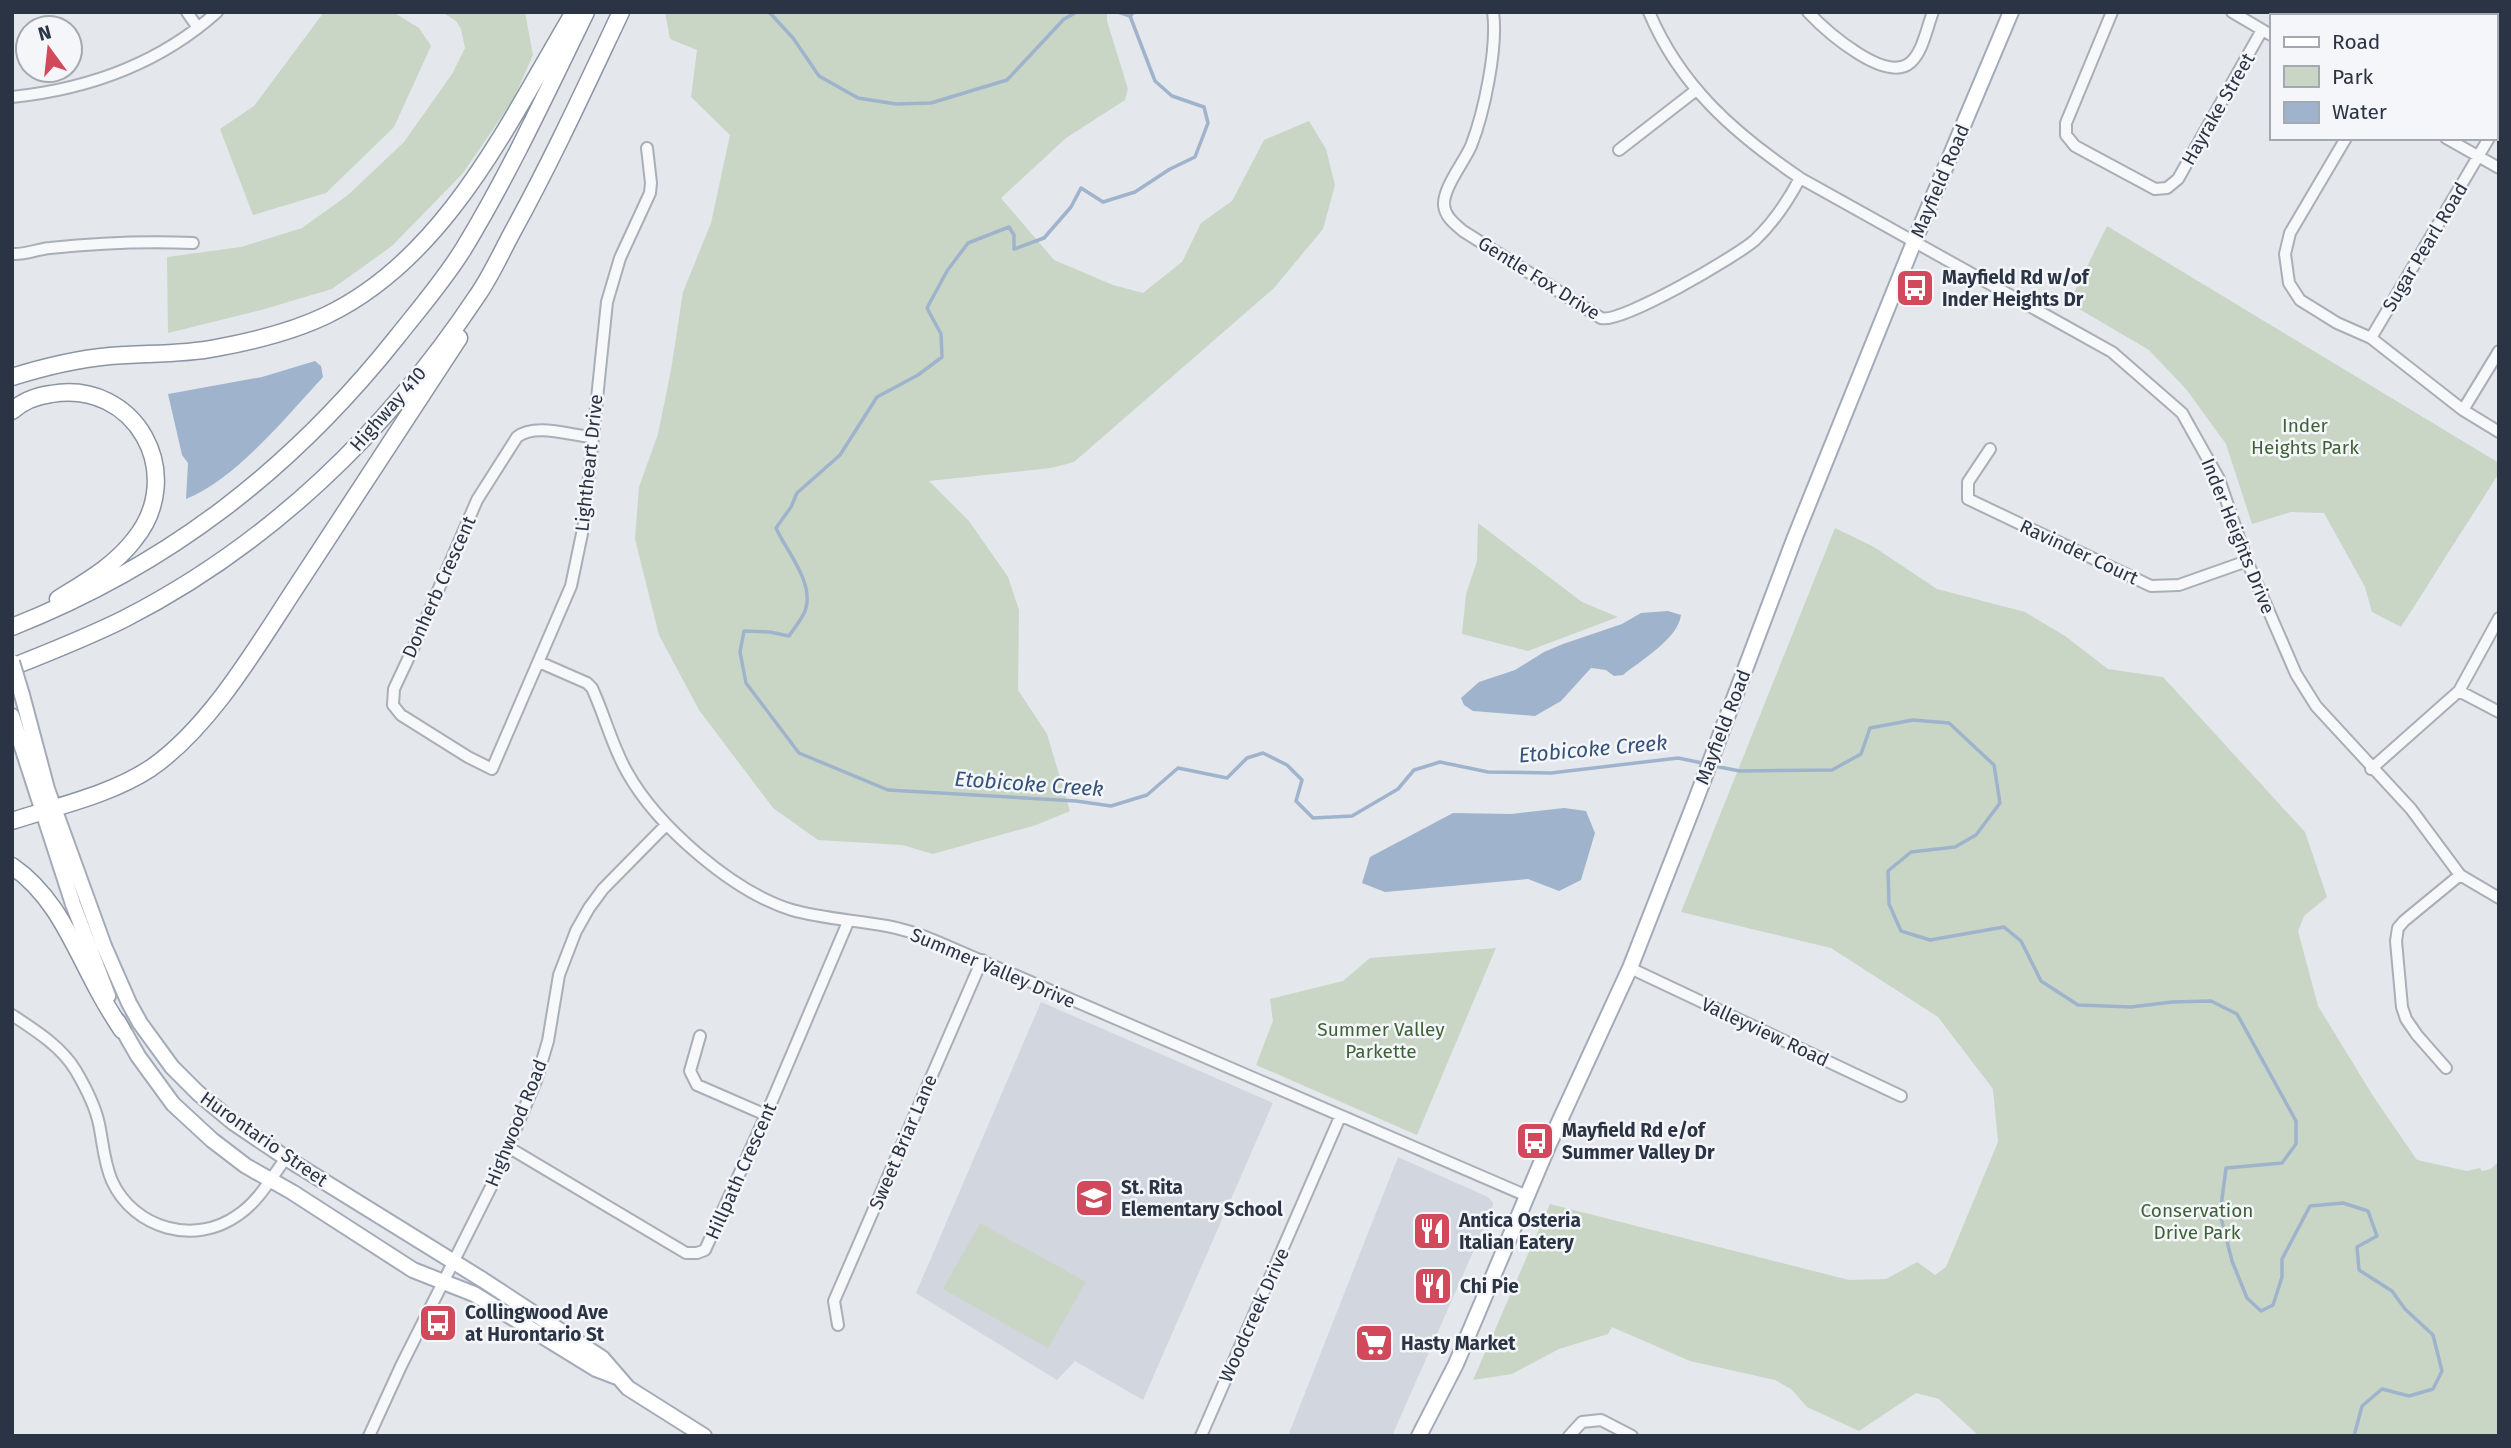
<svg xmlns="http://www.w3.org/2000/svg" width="2511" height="1448" font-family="'Fira Sans',sans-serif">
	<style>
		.built { fill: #d2d6de }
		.green { fill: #c9d6c5 }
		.water { fill: #9fb4cc }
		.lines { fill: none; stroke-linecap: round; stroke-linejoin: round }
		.stream { stroke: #9fb4cc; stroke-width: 3.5 }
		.minor-casing { stroke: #a9aeb7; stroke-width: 14 }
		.major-casing { stroke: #a3abb8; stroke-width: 18 }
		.highway-casing { stroke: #8b94a3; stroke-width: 19 }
		.minor { stroke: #f7f8fa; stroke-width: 10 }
		.major { stroke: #fff; stroke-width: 14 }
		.highway { stroke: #fff; stroke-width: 16 }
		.major-bridge-casing { stroke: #a3abb8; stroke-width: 18; stroke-linecap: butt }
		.major-bridge { stroke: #fff; stroke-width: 14 }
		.labels { text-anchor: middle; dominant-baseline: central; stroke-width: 5; stroke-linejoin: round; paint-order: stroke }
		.street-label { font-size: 19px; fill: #2b3445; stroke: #f4f6f9 }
		.poi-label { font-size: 19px; font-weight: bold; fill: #2b3445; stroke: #f4f6f9; text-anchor: start }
		.park-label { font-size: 19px; fill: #3f6138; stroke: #f4f6f9 }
		.water-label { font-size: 21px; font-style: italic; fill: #34527a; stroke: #f4f6f9 }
	</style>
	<rect width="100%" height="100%" fill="#e4e7ec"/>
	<path class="built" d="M1041,1002L1273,1103L1143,1400L1075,1361L1057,1380L916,1293Z
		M1398,1157L1488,1197L1493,1203L1492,1209L1392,1436H1288Z"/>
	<path class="green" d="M324,12H393L419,28L431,46L394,127L326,193L253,215L220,129L254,106Z
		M442,12H525L533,55L513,100L463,173L392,246L332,289L261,310L168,333L167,257L241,247L302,228L348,195L404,142L452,74L465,48L461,29L456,21Z
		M665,12H1107V21L1128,89L1125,100L1066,138L1001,198L1054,260L1113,285L1143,293L1182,262L1201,223L1232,201L1264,140L1309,121L1326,149L1335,185L1323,229L1274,288L1074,462L1051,468L929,481L969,521L1008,577L1019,610L1018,690L1047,734L1070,811L1036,825L933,854L902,845L818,840L773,808L699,710L659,635L635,539L639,487L658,434L671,370L683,292L711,223L730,135L691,97L697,50L670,39Z
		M2107,226L2499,463V473L2401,627L2372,612L2365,587L2324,513L2291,512L2252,524L2226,444L2186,389L2149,350L2069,303Z
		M1478,523L1582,602L1618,617L1528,651L1462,634L1466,594L1477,561Z
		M1835,528L1874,547L1937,589L2025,612L2065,636L2108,669L2163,677L2305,832L2327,897L2304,916L2298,931L2318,1006L2373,1096L2417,1160L2467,1171L2480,1168L2482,1171L2491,1169L2499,1161V1436H1979L1939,1399L1916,1393L1859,1431L1807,1407L1791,1389L1775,1380L1690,1361L1612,1327L1608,1334L1559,1349L1512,1374L1473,1380L1550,1204L1849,1280L1886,1279L1917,1262L1935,1275L1946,1267L1998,1142L1993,1089L1938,1017L1831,948L1681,912Z
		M1496,948L1417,1135L1256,1065L1273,1021L1270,999L1343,981L1370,958Z
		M980,1223L1086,1282L1048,1348L943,1289Z"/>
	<path class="water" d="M315,361L321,366L323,377C287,416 236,479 186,499L188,463L182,455L168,394L262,377Z
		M1668,611L1681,615C1678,639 1641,660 1623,675L1614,676L1606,670L1591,668L1561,701L1535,716L1473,711L1464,705L1461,698L1479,682L1515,670L1544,652L1563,644L1622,624L1641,613Z
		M1564,808L1586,811L1595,833L1581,880L1559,891L1528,879L1385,892L1362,883L1370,857L1453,813L1511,814Z"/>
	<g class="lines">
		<path class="stream" d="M769,12L793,38L819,76L858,98L896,104L931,103L1007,80L1064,19L1077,12
			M1118,12L1130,16
			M1134,12L1130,16L1155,81L1172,96L1204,107L1208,123L1195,157L1170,169L1135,192L1103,202L1081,188L1071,207L1044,238L1014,249V235L1009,227L968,243L947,271L927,308L941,334L942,357L918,375L877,397L840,455L797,493L791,507L776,528C787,552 813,581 806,608C804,617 794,628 789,636L770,632L744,631L740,652L746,683L799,753L888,790L1076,801L1111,806L1147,795L1178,768L1227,778L1247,758L1263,753L1287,765L1302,780L1296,801L1313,818L1352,816L1398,789L1414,770L1440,762L1488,772L1551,773L1678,758L1707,764
			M1714,766L1740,771L1832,770L1861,754L1870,728L1913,720L1949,723L1994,765L2000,803L1976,835L1955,847L1911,852L1888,871L1889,904L1901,931L1930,940L2004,927L2021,941L2041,981L2078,1005L2131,1007L2172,1002L2211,1001L2237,1014L2296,1121V1144L2282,1163L2226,1168L2220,1214L2232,1261L2247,1298L2261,1311L2273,1305L2282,1277V1259L2310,1206L2343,1203L2368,1211L2377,1236L2357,1247L2359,1270L2392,1291L2405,1309L2433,1335L2442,1371L2433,1389L2409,1396L2382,1389L2362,1406L2354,1436"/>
		<defs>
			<path id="minor" d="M187,12L198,28
				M1493,12C1498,47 1484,113 1471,146C1464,162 1443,188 1444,205C1445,217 1455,224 1463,231L1601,318C1621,324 1737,256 1755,240C1774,222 1788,201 1800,178
				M1649,12C1680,86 1734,133 1800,178L2112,352L2182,413L2219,479L2247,561L2296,674L2316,706L2411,809L2460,875L2499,898
				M1808,12C1825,30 1886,85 1911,62C1923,51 1927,27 1933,12
				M2112,12L2066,123V135L2075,146L2155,189L2167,188L2178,179L2262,30
				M2232,12L2271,35
				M2415,16L2417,12
				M12,97C89,89 159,64 217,12
				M2495,128L2499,122
				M2346,138L2290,233L2285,254L2289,283L2300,300L2337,323L2371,338L2463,410L2499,432
				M2446,138L2499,168
				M1619,150L1695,91
				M12,254C26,255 37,249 50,248C97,243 145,241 193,243
				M2371,338L2489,138
				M2463,410L2499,351
				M591,437C569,435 535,423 517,437L477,500L415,644L394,689L393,705L401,715L468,757L492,769L571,586L584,524L607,302L620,258L650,193L651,183L647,148
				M1990,449L1968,482V499L2151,586L2179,585L2247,561
				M539,662L587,683L592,688C605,716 612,746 627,772C657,826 733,892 792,910C824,919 855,920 887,926C904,929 921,935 938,942L1527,1196
				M2459,691L2499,712
				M2371,769L2459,691L2499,618
				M1630,968L1901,1096
				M12,1015C35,1030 62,1047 76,1071C86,1088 95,1105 99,1124C103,1143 104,1163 112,1181C134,1229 195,1246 238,1215C259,1201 271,1178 286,1158
				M700,1036L690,1071L697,1085L766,1115
				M2446,1068L2417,1035L2406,1019L2402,1007L2396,941L2398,928L2404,921L2460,875
				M508,1147L686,1253H697L705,1250L766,1115L848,922
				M838,1325L834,1301L982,960
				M369,1436L401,1366L491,1187L536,1081L548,1041L559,975L576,931L589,908L603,889L666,825
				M1201,1436L1340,1117
				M1569,1436L1582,1422L1601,1420L1632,1436"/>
			<path id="major" d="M22,695L47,789L104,946L129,1003L140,1023L172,1067L198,1093L234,1123L286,1158L483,1280L602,1358L628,1388L704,1436
				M12,716L73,904L108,996
				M118,1021L138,1056L173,1104L212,1140L246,1166L292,1192L413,1270L474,1294L596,1369L617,1377
				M1419,1436L1456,1364L1549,1144L1630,968L1695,802L1795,537L1914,242L2011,12"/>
			<path id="highway" d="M12,377C44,367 77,359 110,356C145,353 182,355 216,348C254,341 292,332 327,315C447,257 509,121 574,12
				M12,411C23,401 36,396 51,394C135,379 188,474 134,540C114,566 85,582 58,599
				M12,627C169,565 292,469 397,337C420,308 445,279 464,248C510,172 547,92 586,12
				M12,667C50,652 88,637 124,619C269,545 387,431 477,296C491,276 501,253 513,231C552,160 586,86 621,12
				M12,821C58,806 110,795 151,768C213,725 260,641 302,578C354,498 407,418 459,338
				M12,866C57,897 74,947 99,992C106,1005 114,1018 122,1030"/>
		</defs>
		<use href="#minor" class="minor-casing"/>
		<use href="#major" class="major-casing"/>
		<use href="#highway" class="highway-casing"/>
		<use href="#minor" class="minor"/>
		<use href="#major" class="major"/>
		<use href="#highway" class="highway"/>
		<defs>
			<path id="major-bridge" d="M12,662L22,695"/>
		</defs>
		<use href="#major-bridge" class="major-bridge-casing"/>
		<use href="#major-bridge" class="major-bridge"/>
	</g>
	<defs>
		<symbol id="bus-square" viewBox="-11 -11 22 22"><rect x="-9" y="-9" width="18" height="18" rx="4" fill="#d1495b" stroke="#f4f6f9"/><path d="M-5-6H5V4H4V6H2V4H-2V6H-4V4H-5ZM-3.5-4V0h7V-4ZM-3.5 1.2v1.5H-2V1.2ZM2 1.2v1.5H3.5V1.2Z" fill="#fff"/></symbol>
		<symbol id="school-square" viewBox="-11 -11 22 22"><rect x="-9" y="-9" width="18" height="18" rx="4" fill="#d1495b" stroke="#f4f6f9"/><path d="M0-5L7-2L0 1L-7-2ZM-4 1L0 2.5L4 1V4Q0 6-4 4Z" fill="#fff"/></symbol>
		<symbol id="restaurant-square" viewBox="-11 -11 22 22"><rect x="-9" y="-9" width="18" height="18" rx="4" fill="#d1495b" stroke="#f4f6f9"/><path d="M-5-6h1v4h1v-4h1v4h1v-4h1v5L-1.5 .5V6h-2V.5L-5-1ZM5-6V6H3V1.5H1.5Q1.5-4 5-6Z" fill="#fff"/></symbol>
		<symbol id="supermarket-square" viewBox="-11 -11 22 22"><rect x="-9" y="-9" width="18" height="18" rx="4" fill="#d1495b" stroke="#f4f6f9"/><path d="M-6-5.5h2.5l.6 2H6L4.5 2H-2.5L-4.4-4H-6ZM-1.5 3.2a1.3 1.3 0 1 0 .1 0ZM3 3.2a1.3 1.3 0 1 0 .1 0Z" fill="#fff"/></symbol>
	</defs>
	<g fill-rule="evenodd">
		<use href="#bus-square" x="1893" y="266" width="44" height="44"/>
		<use href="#bus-square" x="1513" y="1119" width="44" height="44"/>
		<use href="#school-square" x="1072" y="1176" width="44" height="44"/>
		<use href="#restaurant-square" x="1410" y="1209" width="44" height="44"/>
		<use href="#restaurant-square" x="1411" y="1264" width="44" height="44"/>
		<use href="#bus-square" x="416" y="1301" width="44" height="44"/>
		<use href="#supermarket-square" x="1352" y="1321" width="44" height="44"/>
	</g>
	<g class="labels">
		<g class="street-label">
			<text transform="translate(2218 109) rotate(-60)">Hayrake Street</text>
			<text transform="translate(1940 181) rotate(-67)">Mayfield Road</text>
			<text transform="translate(2425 247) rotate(-59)">Sugar Pearl Road</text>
			<text transform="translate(1539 278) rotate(32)">Gentle Fox Drive</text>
			<text transform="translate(388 409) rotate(-49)">Highway 410</text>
			<text transform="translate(589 463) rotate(-84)">Lightheart Drive</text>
			<text transform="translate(2238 536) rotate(68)">Inder Heights Drive</text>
			<text transform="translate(2079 552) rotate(25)">Ravinder Court</text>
			<text transform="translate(439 587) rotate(-66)">Donherb Crescent</text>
			<text transform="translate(1723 727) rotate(-69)">Mayfield Road</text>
			<text transform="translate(993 968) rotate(23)">Summer Valley Drive</text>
			<text transform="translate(1765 1032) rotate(25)">Valleyview Road</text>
			<text transform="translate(516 1123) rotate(-68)">Highwood Road</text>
			<text transform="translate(264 1139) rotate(35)">Hurontario Street</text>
			<text transform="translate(903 1142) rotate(-67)">Sweet Briar Lane</text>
			<text transform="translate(741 1171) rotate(-66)">Hillpath Crescent</text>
			<text transform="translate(1254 1315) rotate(-66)">Woodcreek Drive</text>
		</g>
		<g class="poi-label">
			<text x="1942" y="277">Mayfield Rd w/of<tspan x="1942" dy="22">Inder Heights Dr</tspan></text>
			<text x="1562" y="1130">Mayfield Rd e/of<tspan x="1562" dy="22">Summer Valley Dr</tspan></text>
			<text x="1121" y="1187">St. Rita<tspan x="1121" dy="22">Elementary School</tspan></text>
			<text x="1459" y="1220">Antica Osteria<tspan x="1459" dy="22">Italian Eatery</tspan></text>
			<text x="1460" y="1286">Chi Pie</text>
			<text x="465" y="1312">Collingwood Ave<tspan x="465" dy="22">at Hurontario St</tspan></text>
			<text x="1401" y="1343">Hasty Market</text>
		</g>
		<g class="park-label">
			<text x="2305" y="425">Inder<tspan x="2305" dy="22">Heights Park</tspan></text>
			<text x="1381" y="1029">Summer Valley<tspan x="1381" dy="22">Parkette</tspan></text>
			<text x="2197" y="1210">Conservation<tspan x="2197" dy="22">Drive Park</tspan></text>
		</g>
		<g class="water-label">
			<text transform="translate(1593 749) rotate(-5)">Etobicoke Creek</text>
			<text transform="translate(1029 784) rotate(4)">Etobicoke Creek</text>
		</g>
	</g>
	<rect width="2511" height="1448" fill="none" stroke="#2b3445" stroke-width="28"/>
	<rect x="2270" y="14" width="228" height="126" fill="#f4f6f9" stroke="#a4a8b1" stroke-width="2"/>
	<rect x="2284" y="37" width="35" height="10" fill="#ffffff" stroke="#a4a8b1" stroke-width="2"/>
	<text x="2332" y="49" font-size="21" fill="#2b3445">Road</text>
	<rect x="2284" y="66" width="35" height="21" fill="#c9d6c5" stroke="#a4a8b1" stroke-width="2"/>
	<text x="2332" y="84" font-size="21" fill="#2b3445">Park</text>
	<rect x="2284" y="102" width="35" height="21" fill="#9fb4cc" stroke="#a4a8b1" stroke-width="2"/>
	<text x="2332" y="119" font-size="21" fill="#2b3445">Water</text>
	<g transform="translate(49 49) rotate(345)"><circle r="33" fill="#f4f6f9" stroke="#a4a8b1" stroke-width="2"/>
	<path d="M0-5L12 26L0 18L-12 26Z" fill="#d1495b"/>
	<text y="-10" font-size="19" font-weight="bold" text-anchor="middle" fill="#2b3445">N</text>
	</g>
</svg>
